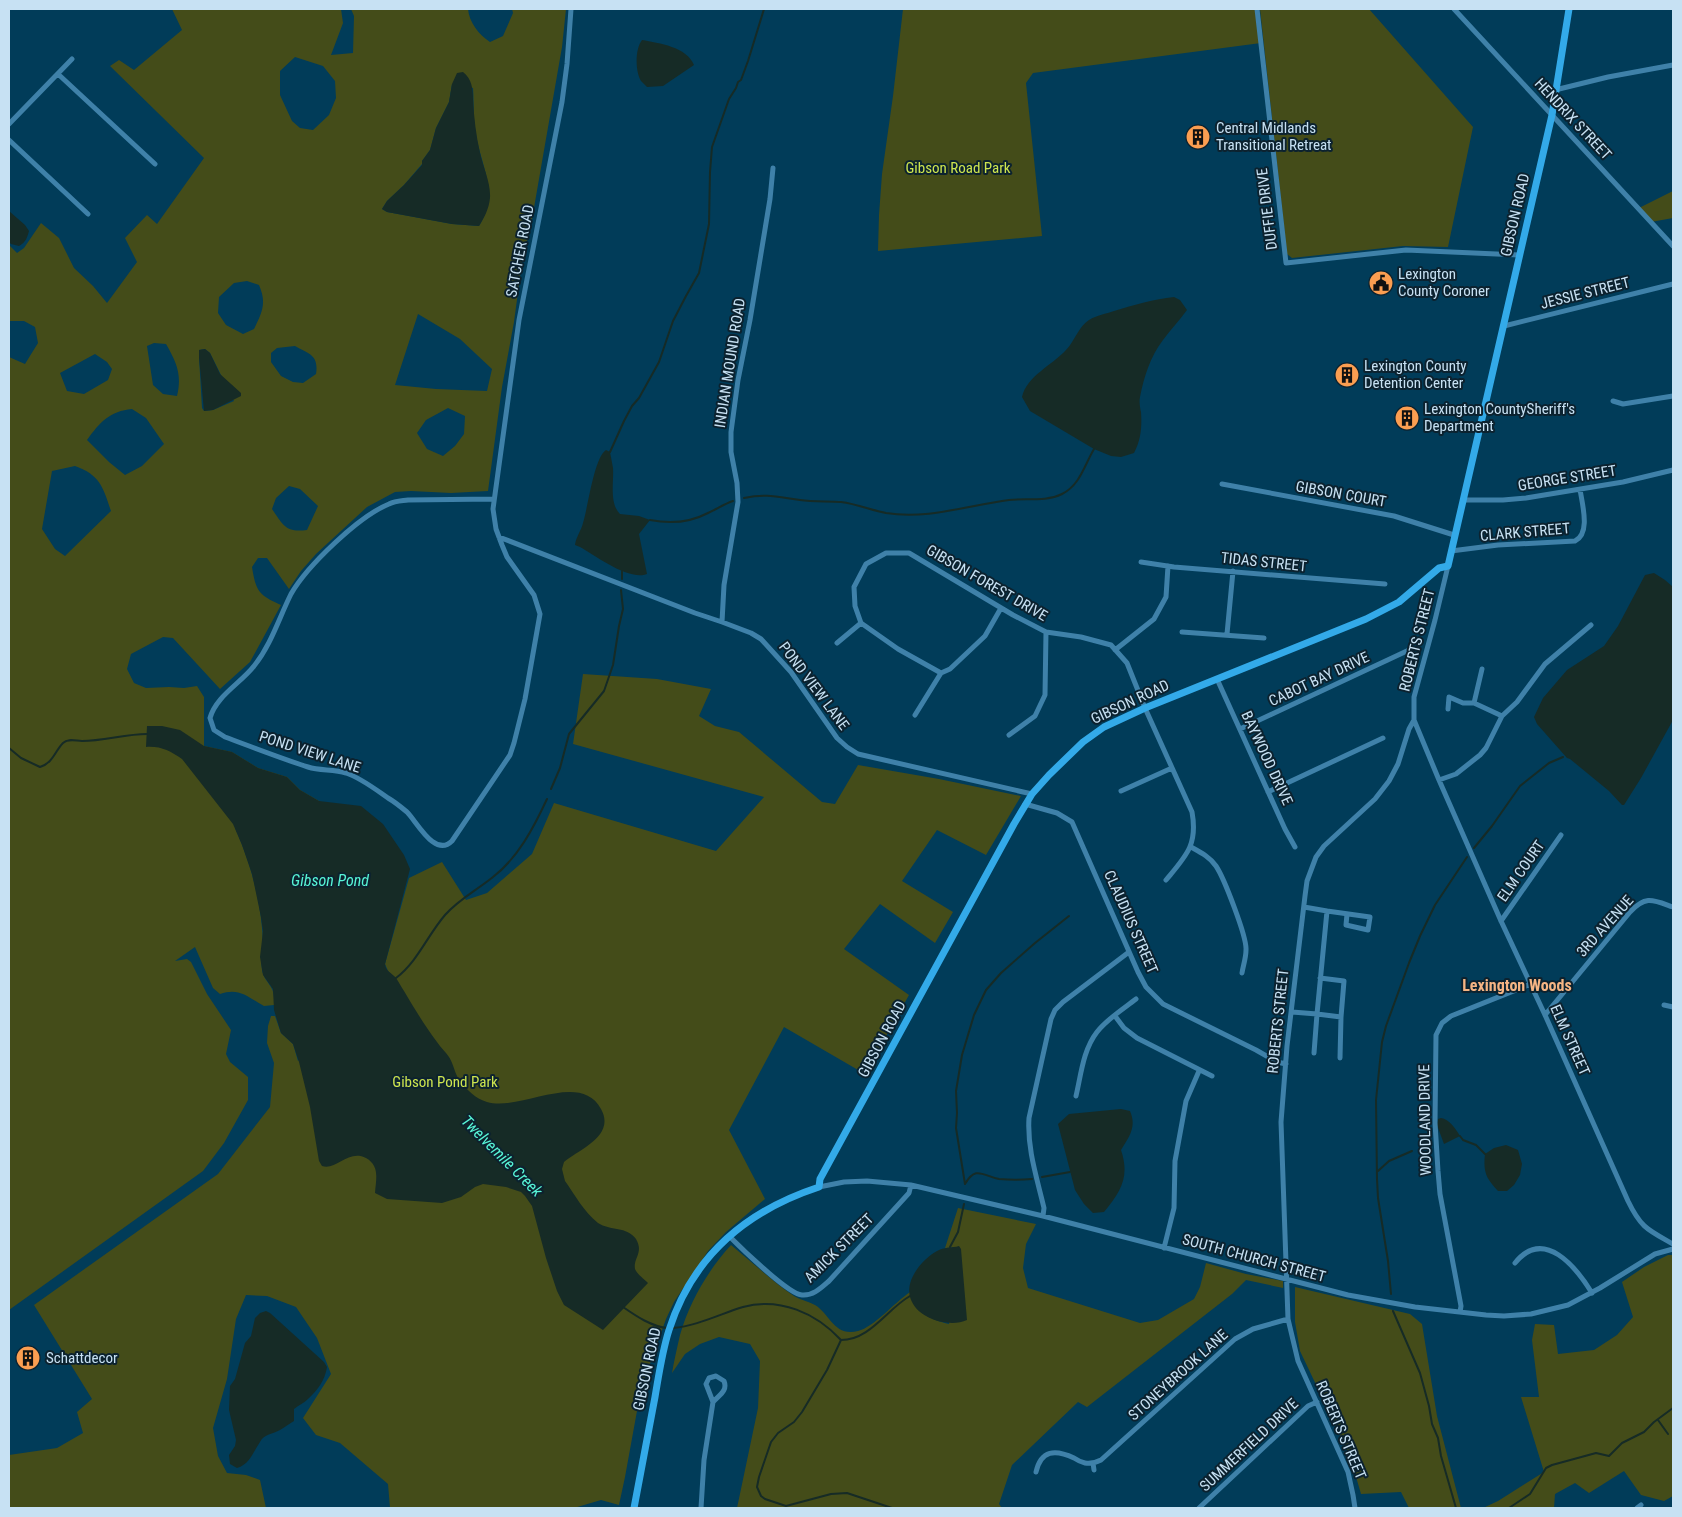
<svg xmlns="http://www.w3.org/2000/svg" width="1682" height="1517" font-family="'Roboto Condensed',sans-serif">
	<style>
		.green { fill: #444c19; fill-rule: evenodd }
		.water { fill: #162b26 }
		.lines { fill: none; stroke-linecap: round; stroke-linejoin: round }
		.stream { stroke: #162b26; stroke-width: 2 }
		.street { stroke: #3f81a9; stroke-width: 5 }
		.secondary { stroke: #33aae9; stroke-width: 7 }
		.labels { text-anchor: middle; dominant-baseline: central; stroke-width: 4; stroke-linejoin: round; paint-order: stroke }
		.street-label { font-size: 15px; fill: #c7e1f3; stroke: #0c222f }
		.poi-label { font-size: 15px; fill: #c7e1f3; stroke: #0c222f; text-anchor: start }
		.park-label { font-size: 15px; fill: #cee54f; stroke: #0c222f }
		.water-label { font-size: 16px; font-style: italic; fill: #57f4d6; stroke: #0c222f }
		.neighbourhood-label { font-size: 16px; font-weight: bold; fill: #f6b584; stroke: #0c222f }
	</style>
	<rect width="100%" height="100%" fill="#013c59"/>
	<path class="green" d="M172,9H341L343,23L331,55L353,53L354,16L351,9H468C469,22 479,35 490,42L503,36L513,13L512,9H566L562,47L531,225L522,262L514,322L502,387L488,491L451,493L411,491L395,492L367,507L316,554L301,571L289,589L267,558H258L252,567C256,592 259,595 281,605L250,662L220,689L173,638L163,637L131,654L127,669L134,683L146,688L169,687L184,688L197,686L204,697V746L232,752L258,768L287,777L300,790L319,801L235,828C249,859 259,894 262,928C264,942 260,955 262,970C265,985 276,984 274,1005L264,1006C248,997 239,987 220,994L213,988L195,947L175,961L187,959L191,962L207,994L231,1030L226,1054L230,1062L248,1077V1100L224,1143L203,1171L9,1310V357L25,364L38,343L35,327L24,321H9V245L17,253L24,248L41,223L59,238L74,268L93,286L107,303L137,262L125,238L147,215L157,224L204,158L110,66L119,60L134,70L182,30ZM295,57L323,66L335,81L336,98L329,115L313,130L300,128L292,121L280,95V71ZM452,84L473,88C474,101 473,115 475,128C479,164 501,192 479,226L452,224L387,212L382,209L387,201L404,185L422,164V161L430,150L436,128L449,102ZM247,281L259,285C267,303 262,313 254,329L243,334L226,325L218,313L219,297L234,283ZM418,314L460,339L492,369L487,391L436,389L395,385ZM154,343L166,344C177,363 182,375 177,396L163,394L153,385L147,346ZM295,346C309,354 319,355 316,374L303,383L293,382L281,376L271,362V353L277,348ZM205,349L210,353L234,401L213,410L204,411L202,408L199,357V350ZM95,354L107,362L112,369L108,380L84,394L67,391L60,373ZM448,408L465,416L464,434L455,446L443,456L427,449L417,433L426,420ZM132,409L146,418L164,444L142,466L125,475L109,462L87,440C100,422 110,411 132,409ZM75,466C100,475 103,487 111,511L65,556L55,549L42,529L52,471ZM289,486L300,489L318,506L307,530C286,533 283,525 272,509L276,498Z
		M903,9H1255L1261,43L1033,73L1026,83L1042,236L878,251L879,215L882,174L893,96Z
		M1260,9H1369L1473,127L1448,247L1403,246L1292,258L1287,254Z
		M1673,191V218L1651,222L1639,208Z
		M583,674L657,679L711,689L699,716L715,726L739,732L822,802L835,804L858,765L939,779L1021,796L986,855L937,830L902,881L953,912L935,943L880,904L844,949L909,995L865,1074L784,1027L729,1130L765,1199L726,1232L708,1251L674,1302L666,1319L641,1389L625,1477L619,1505L601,1500L574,1508H390L388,1484L340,1443L316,1435L303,1418L331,1374L317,1338L296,1307L267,1296L246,1295L236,1319L227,1379L213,1428L218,1456L227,1473L246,1475L260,1480L266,1508H9V1455L57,1448L83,1433L77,1412L92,1399L34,1305L218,1174L270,1107L274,1063L267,1043L268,1026L271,1016H275L281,1033L293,1044L298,1061L391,974L388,971L385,964L409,878L442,862L466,900L487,893L532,854L554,803L716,851L764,797L573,744Z
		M958,1208L1036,1224L1026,1244L1023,1268L1028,1288L1140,1323L1158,1320L1194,1299L1200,1287L1206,1263L1246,1274L1283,1281V1288L1246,1280L1232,1294L1087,1407L1078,1402L1012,1465L999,1504L1002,1508H737L758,1408L760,1361L750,1344L719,1337L700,1344L685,1354L672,1373C674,1361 677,1348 680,1335C689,1303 708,1270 731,1245C752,1262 772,1281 794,1296C800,1300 808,1301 815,1305C830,1314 834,1337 858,1331C874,1327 894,1303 910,1292C913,1311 931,1320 949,1324L957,1247L945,1248Z
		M1668,1255H1673V1496L1664,1501L1641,1495L1624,1471L1589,1493L1575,1483L1555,1494L1554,1508H1483L1498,1501L1544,1472L1521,1397H1539L1532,1340L1535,1324L1554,1325L1558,1354L1594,1350L1617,1335L1633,1317L1622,1282L1644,1267Z
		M1295,1287L1410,1314L1422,1324L1437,1416L1461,1508H1409L1401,1492L1361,1494L1350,1456L1300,1351L1295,1322Z"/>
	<path class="water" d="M642,40C659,43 687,47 694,65L663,86L647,87C645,85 643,83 641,81C635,71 635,49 642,40Z
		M463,72C472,79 473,89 473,100C474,118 476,135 480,153C483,167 491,183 490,198C489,209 484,218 479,226L452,224L387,212L382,209L387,201L404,185L422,165V161L430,150L436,128L449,102L452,84L457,73Z
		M9,211L25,225L29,231C27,238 26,242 19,246L11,244L9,242Z
		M1174,297L1180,300L1187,310C1179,321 1170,330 1163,340C1150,357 1144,377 1140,397C1139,401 1140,408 1141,412C1142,427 1141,440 1134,453L1121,457L1111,456L1094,449L1030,411L1022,397C1027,376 1051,366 1066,350C1074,342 1079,326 1089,320C1097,315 1106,314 1114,311C1134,305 1154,299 1174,297Z
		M205,349L210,353L220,374L241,393V396L213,410L204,411L199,357V350Z
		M606,450L610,452C611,457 612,463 613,468C614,482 609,503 620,514L639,516L650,520L639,534L647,574C629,581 596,556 580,547L575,545C576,537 581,531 583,523C588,507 594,458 606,450Z
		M1654,573L1665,580L1673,587V720L1641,778L1624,805H1622L1609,791L1570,759L1567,758L1537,724L1534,717L1543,698L1567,670L1604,646L1618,626L1645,575Z
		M147,726H162L180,730L204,746L232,752L258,768L287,777L300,790L319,801L361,806L383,824L404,855L410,869L385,964C386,972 391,972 396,978C399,982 401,987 404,991C414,1008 425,1026 437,1042C441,1048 446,1052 449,1057C454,1065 455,1075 460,1081C467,1090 476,1099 487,1102C520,1112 580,1070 601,1109C616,1136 579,1149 564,1162L562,1169L565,1181C575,1195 584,1212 598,1223C610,1231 627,1226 636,1239C644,1253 633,1258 635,1269C637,1274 644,1279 648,1283L603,1330L564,1305L557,1291L546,1258L532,1206L525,1196L521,1192L506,1187L483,1184L475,1187L461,1197L442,1203L387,1199L375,1193C376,1179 380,1166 366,1158C348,1149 336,1171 322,1166L319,1161L310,1107L299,1062L293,1044L281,1033L274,1010L273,989L263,975L260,957L263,931L261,917L252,874L242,845L233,824L182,759C170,751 161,746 146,747Z
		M1121,1109L1130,1111C1137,1127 1129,1137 1121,1150C1130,1177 1121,1191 1104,1212L1093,1213L1084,1204L1075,1190L1058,1124L1069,1114Z
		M1441,1118C1449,1119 1456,1129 1460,1136L1444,1144L1437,1125L1438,1119Z
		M1506,1145L1518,1150L1522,1164L1520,1175L1514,1185L1507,1191H1498C1486,1178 1483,1172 1485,1154L1494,1148Z
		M959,1246L961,1249L967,1320C950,1328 920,1319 912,1302C902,1283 921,1260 937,1251C944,1247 952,1248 959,1246Z
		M266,1311L270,1313L324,1362L327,1367C325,1380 318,1390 308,1399C304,1403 299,1405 294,1409V1421C289,1424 285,1427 280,1430C273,1434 264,1434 260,1442C253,1452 250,1464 237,1468L230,1464L229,1455L235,1446L236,1440L229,1410L230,1386L235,1379L245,1343L251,1336L255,1318L260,1313Z"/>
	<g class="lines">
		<path class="stream" d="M610,452L624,421L632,406L639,398L659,362L673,321L686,296L699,273L709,224L710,172L712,147L729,99L736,88L738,82L741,80L748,61L764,9
			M744,498C766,493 778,497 800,500C813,502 828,501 841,502C857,504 871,510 886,513C927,520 969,505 1009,500C1026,498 1046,502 1062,494C1080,485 1084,466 1094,449
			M650,520C670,524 689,523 708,513C717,509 724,504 733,501
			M622,579V571
			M9,748L21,758L40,767C53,763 55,751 63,743C68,738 76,741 82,741C104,741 125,734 147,734
			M551,789L560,768L569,734L604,691L613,665L619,626L623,609L621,590
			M1474,848L1492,826L1520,786L1549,763L1563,757
			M396,978C418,961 427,936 445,915C459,899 477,890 493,877C518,858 534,827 547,799
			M1460,1136L1463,1140L1476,1145L1485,1154
			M1378,1171L1389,1161L1412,1151
			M1042,1177L1070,1172
			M965,1184L956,1128L957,1113L956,1091L962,1055L974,1015L986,990L1001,973L1035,943L1069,916
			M965,1184C976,1165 983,1176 999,1179C1009,1180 1022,1180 1032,1179
			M950,1247L958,1232L964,1204
			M1391,1294L1388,1261L1378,1198L1377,1179L1376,1100L1382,1042L1386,1026L1409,963L1420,936L1435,905L1467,857
			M623,1307C636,1316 652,1327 668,1328
			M1393,1311L1420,1373L1429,1406L1432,1424L1438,1438L1441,1456L1456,1508
			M673,1328C697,1326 720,1314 743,1307C780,1297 816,1313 841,1340
			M841,1340L827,1370L802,1412L794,1422L778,1433L771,1442L759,1477L757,1487L761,1496L765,1499L786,1506L831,1494L847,1493L892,1508
			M841,1340C870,1340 887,1309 910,1296
			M1658,1420L1668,1434
			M1509,1508L1530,1494L1546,1468L1552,1465L1596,1453L1609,1456L1622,1443L1644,1432L1654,1422L1673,1408"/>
		<path class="street" d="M1257,9L1286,263L1406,250L1519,255
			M1454,9L1673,246
			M58,74L155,164
			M1555,90L1608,77L1673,65
			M9,124L72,59
			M9,140L88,214
			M1504,326L1673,284
			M1613,401L1623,404L1673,396
			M1222,484L1394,516L1454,535
			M494,499L408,500C401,501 395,501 389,504C359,516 307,566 291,594C279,618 271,645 254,666C241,683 216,696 210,718L214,730L225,737C252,747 280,758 308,767C320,771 333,769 346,773C361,778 375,789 388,798C395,802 401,807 407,812C417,822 435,858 452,841L510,755L514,743L525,699L540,614L534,595L507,557L502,545L496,529L493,509L519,320L562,102L567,64L571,9
			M1463,500H1503L1526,498L1623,482L1673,470
			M499,537L695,613L722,622L751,633L761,639L791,672L837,738L847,747L858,754L1032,794
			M1451,551L1498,545L1575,541C1591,533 1582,504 1580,489
			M1141,562L1174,567L1385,584
			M722,622L724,585L738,502L737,483L731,452V432L738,380L750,320L770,199L773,168
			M1182,632L1264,638
			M1227,634L1233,571
			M837,643L861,623
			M1115,650L1154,619L1166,597L1168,566
			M941,673L898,649L861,623L855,606L854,587L866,564L886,553H909L1013,615L1046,632L1081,637L1111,645L1127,663L1145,708L1192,812C1198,845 1186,856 1166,880
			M1217,679L1285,829L1295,847
			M1474,703L1482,669
			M1448,709L1449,697L1463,703H1474L1502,716
			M915,715L941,673L950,669L985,636L1001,608
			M1414,720L1439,780L1501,921L1545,1015L1628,1201C1641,1228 1648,1230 1673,1244
			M1240,729L1409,650
			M1009,735L1035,716L1045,695L1046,632
			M1439,780L1456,774L1480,755L1486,748L1502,716L1517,702L1545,664L1591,625
			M1121,791L1172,768
			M1268,792L1383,738
			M1025,804L1057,813L1072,822L1138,972L1146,987L1163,1004L1256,1050L1277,1062L1286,1064
			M1191,847C1200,852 1210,857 1216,866C1224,878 1247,937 1246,950C1246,958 1243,966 1242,973
			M1304,907L1327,911
			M1501,921L1561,835
			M1320,978L1344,981L1341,1017
			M1664,1005L1673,1007
			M1292,1012L1317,1014L1327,911L1370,917L1368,930L1346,925L1347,914
			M1545,1015L1630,912C1646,895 1653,900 1673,907
			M1115,1016L1124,1028L1137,1038L1212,1076
			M1314,1053L1317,1014L1341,1017L1340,1058
			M1076,1096C1081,1075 1083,1050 1097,1032C1107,1019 1123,1009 1136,999
			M819,1187L844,1182L867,1181L911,1185L1043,1216L1348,1295L1415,1307L1486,1315L1504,1316L1531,1314L1568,1305L1600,1288L1655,1254L1673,1249
			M1043,1216L1044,1208C1037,1178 1027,1149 1029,1118L1051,1019L1055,1010L1063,1002L1129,952
			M729,1236C740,1247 788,1294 802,1295C813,1296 821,1288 829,1281L909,1193L911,1185
			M1164,1248L1174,1208L1175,1161L1186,1101L1199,1071
			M1515,1263C1544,1227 1576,1267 1592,1293
			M1460,1312L1461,1306L1440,1194L1438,1171L1435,1123L1436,1035L1442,1023L1451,1016L1531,984
			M716,1376L724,1381C728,1391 719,1395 713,1402L706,1384L709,1378Z
			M1093,1463L1094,1470
			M1036,1472C1041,1450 1055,1449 1074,1458C1077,1460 1080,1462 1085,1463C1090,1464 1095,1463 1101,1460L1235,1339L1253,1329L1288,1319
			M701,1508L704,1460L713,1402
			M1199,1508L1308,1406L1317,1402
			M1355,1508L1353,1495L1348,1472L1298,1361L1288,1319L1281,1122L1287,1046L1305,896L1307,881L1316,857L1324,846L1375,799L1389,781L1398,764L1409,729L1414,720V697L1435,620L1448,566
			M1637,1508L1641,1505"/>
		<path class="secondary" d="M634,1508C641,1471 648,1434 655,1397C659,1374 662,1352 669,1330C693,1255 746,1211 819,1187L820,1179L1014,824L1032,794L1049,775L1083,742L1104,727L1145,708L1366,619L1399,602L1439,568L1448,566L1552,115L1569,9"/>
	</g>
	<defs>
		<symbol id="building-disc" viewBox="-11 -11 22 22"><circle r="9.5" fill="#fb9e51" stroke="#0c222f"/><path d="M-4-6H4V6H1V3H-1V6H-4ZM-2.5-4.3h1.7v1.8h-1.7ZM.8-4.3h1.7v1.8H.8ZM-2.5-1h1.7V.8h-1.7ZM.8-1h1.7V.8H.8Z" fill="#111"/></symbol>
		<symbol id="civic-disc" viewBox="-11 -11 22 22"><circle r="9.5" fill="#fb9e51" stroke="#0c222f"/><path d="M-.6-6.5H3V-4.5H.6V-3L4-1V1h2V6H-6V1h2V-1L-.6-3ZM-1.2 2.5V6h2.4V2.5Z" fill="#111"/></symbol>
	</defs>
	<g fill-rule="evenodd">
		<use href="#building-disc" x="1184" y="123" width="28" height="28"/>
		<use href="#civic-disc" x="1367" y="269" width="28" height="28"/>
		<use href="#building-disc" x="1333" y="361" width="28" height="28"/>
		<use href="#building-disc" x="1393" y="404" width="28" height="28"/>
		<use href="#building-disc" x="14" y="1344" width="28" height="28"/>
	</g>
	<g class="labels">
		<g class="street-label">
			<text transform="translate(1573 119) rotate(47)">HENDRIX STREET</text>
			<text transform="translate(1267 209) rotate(-97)">DUFFIE DRIVE</text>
			<text transform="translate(1515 215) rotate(-77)">GIBSON ROAD</text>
			<text transform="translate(520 251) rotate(-79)">SATCHER ROAD</text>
			<text transform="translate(1585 293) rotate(-14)">JESSIE STREET</text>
			<text transform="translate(730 363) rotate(-81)">INDIAN MOUND ROAD</text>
			<text transform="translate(1567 478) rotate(-9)">GEORGE STREET</text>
			<text transform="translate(1341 494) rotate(10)">GIBSON COURT</text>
			<text transform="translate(1525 532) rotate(-5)">CLARK STREET</text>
			<text transform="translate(1264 562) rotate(6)">TIDAS STREET</text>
			<text transform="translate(987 583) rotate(30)">GIBSON FOREST DRIVE</text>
			<text transform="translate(1417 640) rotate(-76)">ROBERTS STREET</text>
			<text transform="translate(1319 679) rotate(-25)">CABOT BAY DRIVE</text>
			<text transform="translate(814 686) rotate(53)">POND VIEW LANE</text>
			<text transform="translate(1130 702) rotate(-25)">GIBSON ROAD</text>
			<text transform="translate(310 752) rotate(18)">POND VIEW LANE</text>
			<text transform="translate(1267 758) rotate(65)">BAYWOOD DRIVE</text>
			<text transform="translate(1521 871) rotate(-55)">ELM COURT</text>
			<text transform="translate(1131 922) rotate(66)">CLAUDIUS STREET</text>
			<text transform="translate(1605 926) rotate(-48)">3RD AVENUE</text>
			<text transform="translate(1278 1021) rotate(-84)">ROBERTS STREET</text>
			<text transform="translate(882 1039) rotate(-62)">GIBSON ROAD</text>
			<text transform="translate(1570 1040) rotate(66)">ELM STREET</text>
			<text transform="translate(1425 1120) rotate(-91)">WOODLAND DRIVE</text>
			<text transform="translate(839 1248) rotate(-45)">AMICK STREET</text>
			<text transform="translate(1254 1258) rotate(15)">SOUTH CHURCH STREET</text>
			<text transform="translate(647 1369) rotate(-78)">GIBSON ROAD</text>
			<text transform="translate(1178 1375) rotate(-42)">STONEYBROOK LANE</text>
			<text transform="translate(1341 1430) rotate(67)">ROBERTS STREET</text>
			<text transform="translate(1249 1445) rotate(-43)">SUMMERFIELD DRIVE</text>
		</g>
		<g class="poi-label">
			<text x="1216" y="128">Central Midlands<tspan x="1216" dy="17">Transitional Retreat</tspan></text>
			<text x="1398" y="274">Lexington<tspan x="1398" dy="17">County Coroner</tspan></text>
			<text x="1364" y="366">Lexington County<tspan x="1364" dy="17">Detention Center</tspan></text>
			<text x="1424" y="409">Lexington CountySheriff's<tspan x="1424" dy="17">Department</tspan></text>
			<text x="46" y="1358">Schattdecor</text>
		</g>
		<g class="park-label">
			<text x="958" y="168">Gibson Road Park</text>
			<text x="445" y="1082">Gibson Pond Park</text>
		</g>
		<g class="water-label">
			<text x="330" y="880">Gibson Pond</text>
			<text transform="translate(502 1156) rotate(45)">Twelvemile Creek</text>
		</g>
		<g class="neighbourhood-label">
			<text x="1517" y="985">Lexington Woods</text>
		</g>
	</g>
	<rect width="1682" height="1517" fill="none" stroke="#c7e1f3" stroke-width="20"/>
</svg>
